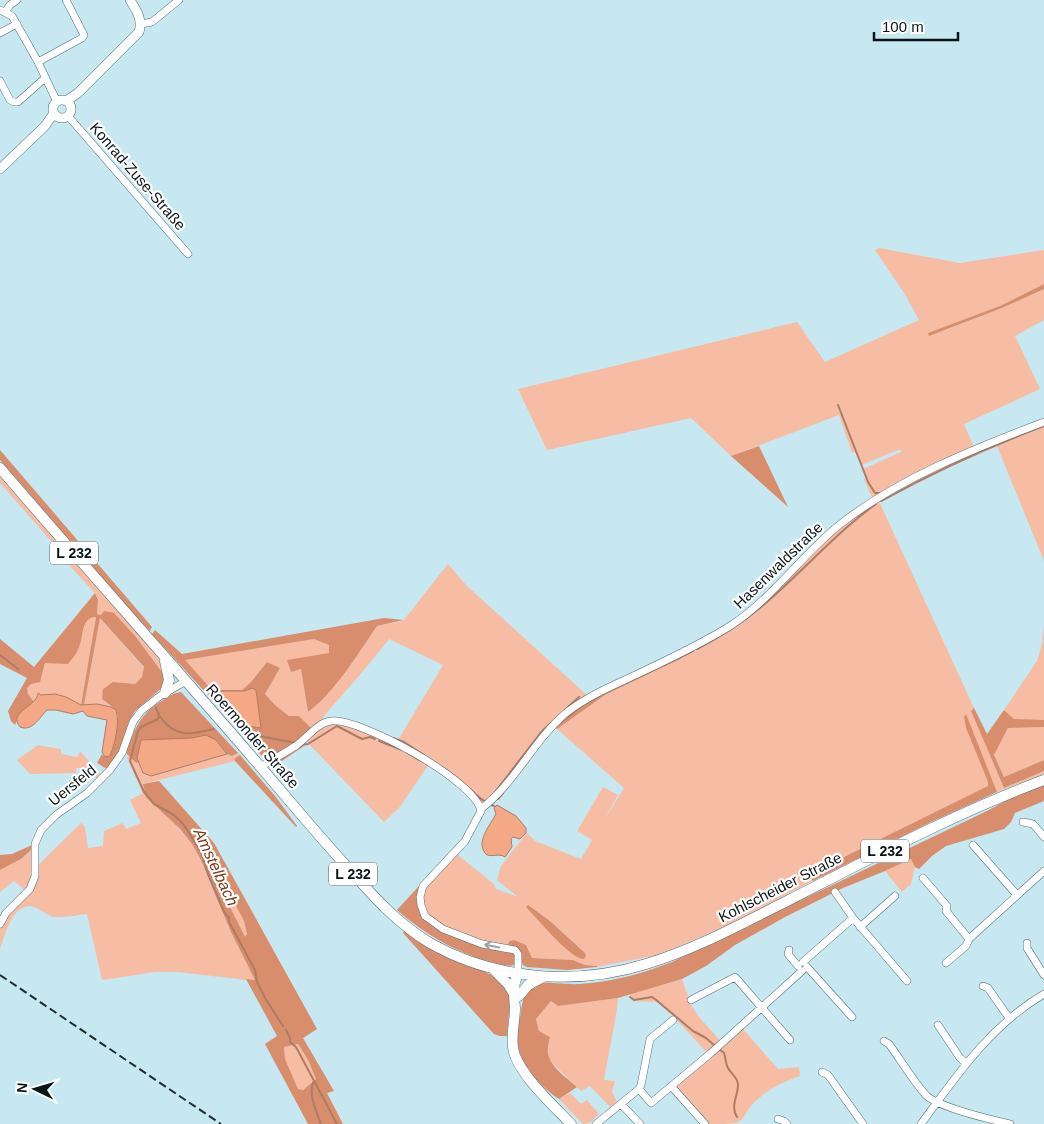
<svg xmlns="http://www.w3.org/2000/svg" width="1044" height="1124" font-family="Arial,sans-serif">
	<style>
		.green { fill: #f7bda4; fill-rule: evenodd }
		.forest { fill: #d88d6c; fill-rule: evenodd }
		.water { fill: #f5a886; stroke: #ae7c65 }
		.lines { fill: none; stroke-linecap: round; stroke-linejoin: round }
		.stream { stroke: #ae7c65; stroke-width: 2 }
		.minor-casing { stroke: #506c76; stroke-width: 8 }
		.tertiary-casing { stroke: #506c76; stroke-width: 10 }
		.secondary-casing { stroke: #506c76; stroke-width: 11 }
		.primary-casing { stroke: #506c76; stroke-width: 11 }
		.minor { stroke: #fff; stroke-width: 7 }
		.tertiary { stroke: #fff; stroke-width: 9 }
		.secondary { stroke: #fff; stroke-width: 10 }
		.primary { stroke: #fff; stroke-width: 10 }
		.rail { stroke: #1d2c2f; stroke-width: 2; stroke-dasharray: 8 4; stroke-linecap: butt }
		.oneway { stroke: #9ca1a2 }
		.labels { text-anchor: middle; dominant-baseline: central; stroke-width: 4.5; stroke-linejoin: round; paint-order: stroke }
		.shield { fill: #fff; stroke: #525a5d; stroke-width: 1 }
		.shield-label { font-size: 14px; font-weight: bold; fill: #081417 }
		.street-label { font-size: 15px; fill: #081417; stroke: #fff }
		.water-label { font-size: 16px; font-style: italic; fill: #7c3815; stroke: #fff }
	</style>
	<rect width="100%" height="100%" fill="#c7e7f1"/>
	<path class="green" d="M879,248L960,263L1044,250V284L1000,306L930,336L1002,308L1044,289V320L1015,336L1040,389L964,424L974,447L1044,420V561L997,446L878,499L974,708L971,711L1004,788L1044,771V774L997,792L965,714L966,728L988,782V786L985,789L846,856L812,877L813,881L724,927L670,950L653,956L597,967V966L585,965L573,960L531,958L529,951L510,946L489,948L431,923L419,898L422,885L454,852L494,884L496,889L518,897L497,880L501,866L527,833L535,841L581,859L592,840L577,831L603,787L618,795L604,820L624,788L557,729L605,695L638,679L743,616L824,540L874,502L864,479L867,478L863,469L901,452V450H898L861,465L855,452L852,453L839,415L731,456L691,418L547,450L518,389L797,322L825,362L919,320L904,293L875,250ZM528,905L550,921L585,953L582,959L567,949Z
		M0,473L159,659L166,673L164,675L136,637L101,615L97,614L98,600L95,593L66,562L51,541L0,483Z
		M448,564L467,586L589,697L569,712L486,807L459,779L398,740L443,665L389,639L365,669L323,717V720L310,728L299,716H289L275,705L265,694L280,668L267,662L251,682L242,690H212L184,660L314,639L329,645V653L301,668L308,712C334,693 359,653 377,626L403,621Z
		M91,617H96L81,705L41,696L39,693L34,702L28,694L27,688L43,671L45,663L79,646L86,621Z
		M100,618L144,668L142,677L135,684L113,682L102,699L111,707L97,704L84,705Z
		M1044,625V721L1014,719L1004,710L1037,661L1042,644Z
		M329,724C361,721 401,750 429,764L399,808L384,822L306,741L318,730Z
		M1044,727V760L1004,777L994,755L1008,728Z
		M38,745L61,749V754L77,757L80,751L101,775L97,779L87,768H76V773L30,774L17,760Z
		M238,753L240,755L234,759L235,761L143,784L170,819L192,844L201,860L231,932L256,981L177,972H155L102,980L87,914C77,915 65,918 56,917C48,917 41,909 34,907C13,901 5,935 0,949V918L26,891L14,881L0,892V870L21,859L32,849L31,865H38L81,823L85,827L88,848L103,846L104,831L123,823L126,829L141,823L130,800L143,793L127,758L129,756L136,763L139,762L145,775L151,776L227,754L232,756Z
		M912,858L915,867L911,884L902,892L885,871Z
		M219,878L224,882L244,921L247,934L245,938L220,887Z
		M682,979L691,1005L699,1017L724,1045L743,1029L778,1069L799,1067L800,1076C782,1082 764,1091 751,1106C746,1112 744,1120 736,1123C731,1124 715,1124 709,1124C701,1120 682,1095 675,1087L710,1056L674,1017L657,1002L633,1001L630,994Z
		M618,998L617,1010L604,1080L615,1081L612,1092L617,1102L610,1107L590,1086L581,1091L554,1065L549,1058L548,1048L550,1037L539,1031L536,1019L551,1001L558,1006Z
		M298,1044L308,1060L316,1079L303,1090H298L285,1059L284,1047Z
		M570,1093L581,1104L587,1100L599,1114L591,1122L583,1124L559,1099Z"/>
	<path class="forest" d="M1044,284V289L1002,308L929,336L928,333L1000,306Z
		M759,446L788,507L731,456Z
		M0,450L152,627L150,631L121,600L0,460Z
		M95,593L98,600L97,614L101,615L104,611L114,613L136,637L164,675V686L135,711L129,722L119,753L107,769L97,763L102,754L103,756L112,751L118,716L116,710L102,699L103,689L113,682L135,684L142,677L144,667L100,618L84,705H81L96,617C81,617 84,636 79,647C77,653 72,659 68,664L45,663L40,682L31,684L27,688L28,694L34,702L20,713L15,725L11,721L8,711L27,678L0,664V639L34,667Z
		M384,618L404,620L377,626C358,654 334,693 308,712L301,669L291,672L287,660L329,653V645L314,639L185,660L212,690H242L251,682L267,662L280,668L265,694L275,705L289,716H299L315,732L305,741L304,746L273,767L251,745L239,728L241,725L261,728L256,690L252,688L245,691H216L213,698L206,693L152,634L155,630L182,654Z
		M684,650L682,658L605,695L557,729L553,725L569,712Z
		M181,692L238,753L232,756L227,754L216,740L208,737L145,741L143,739L141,740L137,757L139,762L136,763L126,753C135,728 139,715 163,700C168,696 174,693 181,692Z
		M974,708L987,734L1004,710L1014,719L1044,720V727L1008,728L994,755L1004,777L1044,760V771L1004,788L971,711Z
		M966,714L997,792L931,822L813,881L811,877L846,856L988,786V782L966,728L964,717Z
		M240,755L275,796L297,826L296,827L235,761L234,759Z
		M159,781L214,843L317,1029L303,1038L334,1091L327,1093L343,1124H308L265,1044L277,1036L246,979L255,980L231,932L201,860L192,844L180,829L146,797L143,784ZM220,879L224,883L244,921L247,934L245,937L220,887ZM298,1044L308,1060L316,1079L303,1090L298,1089L285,1059L284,1047Z
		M1044,786V801L1015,813L1011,822L1004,829L946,846L932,856L919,869L915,867L911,859L885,871L843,888L785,917L735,945L706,966L682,979L618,998L558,1006L551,1001L536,1019L539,1031L550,1037C549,1042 547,1048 548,1053C550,1067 567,1078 577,1087L559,1099C542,1088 522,1066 518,1046C516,1035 519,1023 521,1012C522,1000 526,989 537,984C545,981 569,985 579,984C612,982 641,974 672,962L989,810L1009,799Z
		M32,845V849L21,859L0,870V855L12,854Z
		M420,885L419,898L431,923L515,953L516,962L514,965C507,967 498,964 491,962C455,952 424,934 397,910Z
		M528,905L550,921L585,953L586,956L584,959C571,960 536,917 526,907Z
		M404,931L418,942L496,977L508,991L510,1001L507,1036H500L494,1034L403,933Z
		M514,940L526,945L532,958L573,960L585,965L597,966V967L567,970L527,967L523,965L508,944L510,941Z"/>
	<path class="water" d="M252,688L256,690L261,728L241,725L213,698L215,691H245Z
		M38,693L41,695L55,694L66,697L81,705L97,704L111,707L116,710C120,724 115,743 110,756L105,757L102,752L107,720L87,716L83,711L73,714L56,710H47C39,718 32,732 20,727C7,712 38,706 38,693Z
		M206,735L216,740L227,754L151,776L143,773L137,758L141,740L192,738Z
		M497,805L516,816L526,828V833L520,839L513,837L511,839L512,847L505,857C499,853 494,857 487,855C474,844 490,825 496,814L494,808Z"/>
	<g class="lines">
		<path class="stream" d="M838,405L868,482L875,493H880
			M881,501C934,472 988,447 1044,426
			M697,649C720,637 742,623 761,607C801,574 834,534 876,504
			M0,655L18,669
			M662,666L693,651
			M568,707L579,697
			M156,708L159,715L158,719L141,727L138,731L130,761L144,792L154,804L174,815L184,825L201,852L208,874L224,912L229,918V922L255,970L257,982L265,998L283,1026
			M159,715C174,738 190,735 214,729
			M560,723L580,707L599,696
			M239,728L254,735L296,743
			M393,738L404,742L424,755
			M379,741L402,750
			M300,745L308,744L337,726L362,739L370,737L375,739
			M406,752L419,760
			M444,768L460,780L481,799L485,801
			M495,792L542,731L552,722
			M498,799L503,793
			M492,805L494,806
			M630,997L634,1000L652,997L655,999L693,1031L706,1038L715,1046
			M286,1030L290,1038V1042L296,1047L337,1124
			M719,1049L724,1053C726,1058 725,1063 728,1068C731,1074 738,1077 738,1085C738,1096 730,1106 737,1117
			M314,1081C307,1092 317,1113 321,1124"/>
		<defs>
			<path id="minor" d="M0,10L12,16L38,62L57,102
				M5,12L10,5L17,0
				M141,24L152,22L179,0
				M0,33L17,24
				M38,62L82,38L84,35L66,0
				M0,81L10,100L14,102H18L45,78
				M68,116L188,254
				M261,767C273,759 285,753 297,745C308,737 317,723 331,721C359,717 476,781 481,811L465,841L423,886L420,897L421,905L425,916L443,929L482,944L515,950L518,954V974
				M481,809C515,783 533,741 566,713C585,698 607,688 629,678C663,662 698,646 730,626C772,599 800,557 838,526C895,480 975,448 1044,422
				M1023,822L1033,824L1044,837
				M973,845L1017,895
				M923,878L947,906L946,911L969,939
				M835,892L853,918L907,981
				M0,924L6,913L30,889L35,876V844L41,830L56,815L87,793L110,770L122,753L133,722L141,711L160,696L186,681
				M860,927L895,896
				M1027,943V948L1044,975
				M789,950L788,954L798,966
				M803,962L853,918
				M946,963L966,946L969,939L1044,871
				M807,967L852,1017
				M983,986L988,988L1009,1018
				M691,1000L735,977L790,1040
				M938,1025L960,1058L966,1063
				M884,1041L889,1044C898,1056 919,1090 928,1097C945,1109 989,1119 1010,1124
				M822,1072L828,1075L863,1124
				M671,1086L705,1124
				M639,1089L651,1103L711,1053L802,971
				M621,1104L640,1124
				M778,1119L784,1121L787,1124
				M596,1124L639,1089L641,1085L650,1039L673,1020
				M921,1124C957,1075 991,1025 1044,994"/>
			<path id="tertiary" d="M53 109a9 9 0 1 1 18 0a9 9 0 1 1-18 0Z
				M66,101L78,93L139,32C143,19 136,10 130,0
				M0,169L45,126L54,113"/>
			<path id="secondary" d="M518,974C512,985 514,996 515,1008C515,1021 511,1034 513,1047C515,1071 554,1106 571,1124"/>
			<path id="primary" d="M0,468C85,567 173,665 258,764C288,799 317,834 348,868C373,896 398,924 430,943C495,980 575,986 646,964C696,949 743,923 789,900C873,857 956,813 1044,780
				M165,693L169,680L165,661
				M495,971L508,984L514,994
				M519,996L528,985L543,977"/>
		</defs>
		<use href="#minor" class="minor-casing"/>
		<use href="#tertiary" class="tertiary-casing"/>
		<use href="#secondary" class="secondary-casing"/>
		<use href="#primary" class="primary-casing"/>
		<use href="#minor" class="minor"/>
		<use href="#tertiary" class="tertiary"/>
		<use href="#secondary" class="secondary"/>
		<use href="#primary" class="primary"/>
		<path class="rail" d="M0,975L221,1124"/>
	</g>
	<defs><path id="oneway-shaft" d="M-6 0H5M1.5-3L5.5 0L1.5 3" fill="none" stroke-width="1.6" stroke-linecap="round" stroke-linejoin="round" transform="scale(1.25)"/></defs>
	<use class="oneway" href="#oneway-shaft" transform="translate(492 946) rotate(-169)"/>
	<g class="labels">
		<g class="shield">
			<rect x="50" y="541.5" width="48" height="23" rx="4"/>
			<rect x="861" y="839.5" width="48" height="23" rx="4"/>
			<rect x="329" y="862.5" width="48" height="23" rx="4"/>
		</g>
		<g class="shield-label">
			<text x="74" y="553">L 232</text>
			<text x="885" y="851">L 232</text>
			<text x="353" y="874">L 232</text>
		</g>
		<g class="street-label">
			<text transform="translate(138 176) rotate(49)">Konrad-Zuse-Straße</text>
			<text transform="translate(778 565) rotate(-44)">Hasenwaldstraße</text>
			<text transform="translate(253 736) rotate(49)">Roermonder Straße</text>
			<text transform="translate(72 785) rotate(-39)">Uersfeld</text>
			<text transform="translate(780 887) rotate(-27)">Kohlscheider Straße</text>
		</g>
		<g class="water-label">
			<text transform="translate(216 867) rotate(65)">Amstelbach</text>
		</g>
	</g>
	<g transform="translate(35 1089) rotate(275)" stroke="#ffffff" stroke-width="4" paint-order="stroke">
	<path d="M0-4L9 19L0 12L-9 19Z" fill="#081417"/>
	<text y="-8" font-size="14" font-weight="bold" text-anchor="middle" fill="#081417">N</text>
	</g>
	<path d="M874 32v8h84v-8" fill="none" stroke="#081417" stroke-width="2.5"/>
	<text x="882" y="32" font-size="15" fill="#081417" stroke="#ffffff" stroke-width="4" paint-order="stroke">100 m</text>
</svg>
